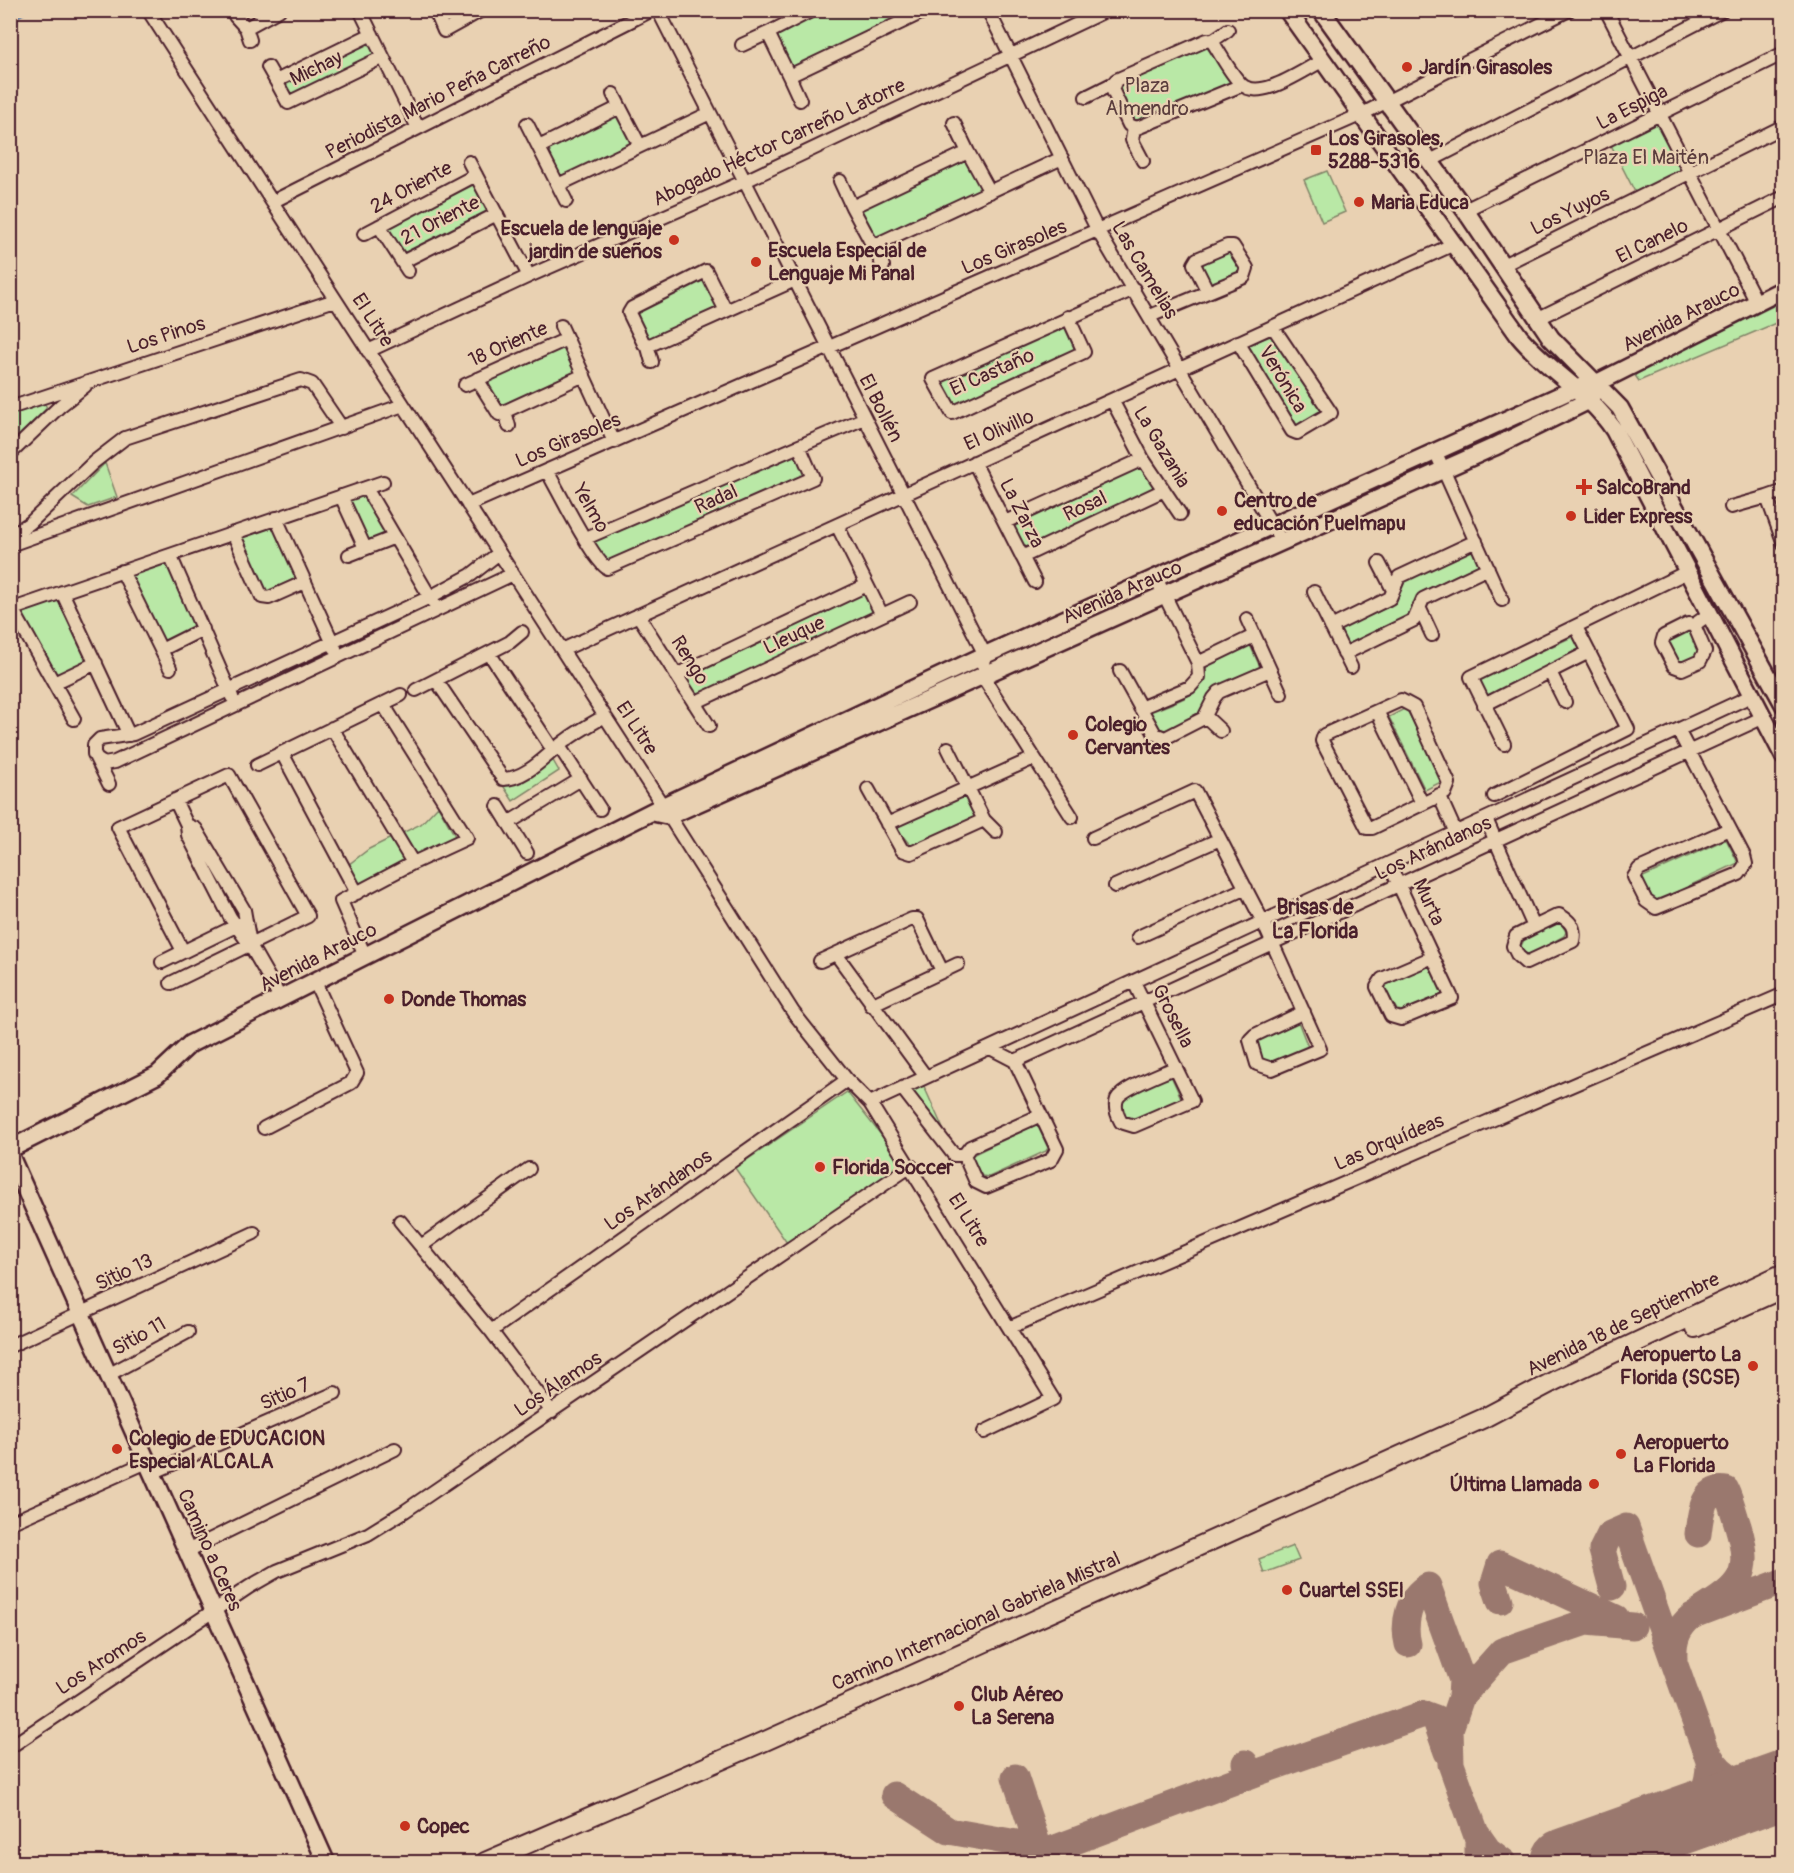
<svg xmlns="http://www.w3.org/2000/svg" width="1794" height="1873" font-family="Pangolin,sans-serif">
	<style>
		.green { fill: #b9e8a6; stroke: #828468; stroke-width: 1.5 }
		.lines { fill: none; stroke-linecap: round; stroke-linejoin: round }
		.stream { stroke: #778aa5; stroke-width: 3 }
		.taxiway { stroke: #9a786e; stroke-width: 27 }
		.runway { stroke: #9a786e; stroke-width: 68 }
		.street-casing { stroke: #4a1f2b; stroke-width: 16 }
		.secondary-casing { stroke: #4a1f2b; stroke-width: 21 }
		.primary-casing { stroke: #4a1f2b; stroke-width: 22 }
		.street { stroke: #e9d1b2; stroke-width: 12 }
		.secondary { stroke: #e9d1b2; stroke-width: 16 }
		.primary { stroke: #e9d1b2; stroke-width: 18 }
		.poi-dot { fill: #c8321e; stroke: #e9d1b2; stroke-width: 2 }
		.labels { text-anchor: middle; dominant-baseline: central; stroke-width: 4.5; stroke-linejoin: round; paint-order: stroke }
		.poi-label { font-size: 20px; font-weight: bold; fill: #4a1f2b; stroke: #e9d1b2; text-anchor: start }
		.street-label { font-size: 20px; fill: #4a1f2b; stroke: #e9d1b2 }
		.park-label { font-size: 20px; fill: #5b3d3d; stroke: #e9d1b2 }
		.neighbourhood-label { font-size: 21px; font-weight: bold; fill: #4a1f2b; stroke: #e9d1b2 }
	</style>
	<rect width="100%" height="100%" fill="#e9d1b2"/>
	<filter id="ink" filterUnits="userSpaceOnUse"><feTurbulence type="fractalNoise" baseFrequency=".0167" numOctaves="2"/><feDisplacementMap in="SourceGraphic" scale="12" xChannelSelector="R" yChannelSelector="G"/><feConvolveMatrix kernelMatrix="1 2 1 2 8 2 1 2 1" color-interpolation-filters="sRGB"/></filter>
	<g filter="url(#ink)">
		<path class="green" d="M825,11H891L895,19L793,69L774,34Z
			M368,39L377,58L290,101L281,82Z
			M1206,46L1233,84L1136,126L1115,89L1117,84Z
			M616,111L634,141L632,145L559,178L546,153L547,146Z
			M1657,120L1682,171L1636,194L1610,143Z
			M966,158L982,190L874,239L859,210Z
			M1327,171L1345,212L1322,222L1304,180Z
			M473,185L479,188L491,209L486,215L407,253L402,252L390,233V227Z
			M1227,252H1232L1243,270L1217,286L1210,284L1201,269L1204,263Z
			M701,278L705,279L719,305L718,311L652,341L645,340L634,309Z
			M1783,301V320L1639,381L1634,374Z
			M1064,326L1075,350L954,407L940,383Z
			M1273,335L1327,407L1298,430L1247,345Z
			M563,344L578,372L504,408L499,406L485,384L486,379Z
			M44,402L47,408L11,443L12,413Z
			M796,451L809,478L606,565L591,540Z
			M105,463L117,497L88,507L72,497Z
			M1139,467L1146,471L1155,486L1151,490L1027,550L1020,546L1013,527Z
			M364,494L387,534L367,543L348,499Z
			M273,527L296,578L265,593L240,538Z
			M1472,549L1480,564L1421,592L1406,617L1346,647L1338,629L1391,606L1401,582Z
			M165,561L196,627L161,643L129,576Z
			M865,593L874,613L696,695L685,679Z
			M58,600L86,660L56,676L20,614Z
			M1689,629L1702,654L1681,666L1667,641Z
			M1574,636L1580,649L1486,698L1477,681Z
			M1250,645L1260,667L1212,693L1199,715L1167,734L1159,731L1147,713C1169,704 1209,696 1206,666Z
			M1406,708L1443,781L1425,790L1389,717Z
			M551,757L559,771L513,801L504,787Z
			M967,795L976,816L912,847L895,827Z
			M438,806L455,836L413,862L398,835L421,824Z
			M395,836L411,863L361,890L348,865L369,849Z
			M1726,839L1738,863L1655,902L1641,878Z
			M1555,923H1561L1566,932L1564,936L1530,955L1523,952L1521,946L1524,940Z
			M1431,963L1444,994L1402,1011L1397,1010L1385,990L1386,984Z
			M1297,1019L1308,1047L1272,1065L1261,1060L1255,1041Z
			M1171,1076L1182,1100L1132,1120L1124,1118L1120,1111L1124,1097Z
			M923,1084L949,1142L907,1092Z
			M847,1092L905,1165L787,1243L735,1168Z
			M1037,1124L1048,1148L1046,1151L989,1177L982,1176L971,1159L972,1155Z
			M1293,1546L1299,1560L1264,1573L1259,1559Z"/>
		<g class="lines">
			<path class="stream" d="M10,21L29,10"/>
			<path class="taxiway" d="M1698,1534C1700,1518 1702,1485 1726,1490C1731,1501 1734,1514 1738,1526C1753,1575 1740,1586 1700,1611
				M1612,1587L1602,1550L1610,1534L1626,1527L1709,1761C1710,1791 1696,1808 1673,1824
				M1500,1601L1494,1583L1500,1564L1616,1618
				M1408,1644C1403,1624 1408,1597 1428,1586L1462,1680L1461,1697
				M1674,1659C1673,1641 1677,1628 1692,1616L1784,1581
				M1707,1752C1724,1782 1748,1788 1781,1785
				M1245,1763L1250,1773H1256L1424,1714L1435,1718L1447,1752
				M1015,1777L1043,1861
				M894,1795L949,1831L1028,1845L1040,1854L1256,1773H1252
				M1476,1833L1488,1850L1504,1862
				M1478,1862V1839L1451,1764L1450,1729L1461,1697L1502,1651L1586,1622L1633,1626"/>
			<path class="runway" d="M1565,1862L1784,1784"/>
			<defs>
				<path id="street" d="M148,10L663,806
					M243,10L235,16L246,28L279,10
					M360,10L418,128
					M435,10L444,31L482,10
					M658,10L985,655L983,677L1072,817
					M813,10L768,33L789,76L927,10
					M898,10L903,21
					M988,10L1098,231L1282,542
					M1606,10L1757,303
					M246,28L250,40
					M372,34L276,81L288,103L383,57
					M1212,41L1228,30
					M742,45L768,33
					M268,67L276,81
					M789,76L800,100
					M1242,85L1137,128L1129,125L1112,89L1116,80L1207,40L1212,41C1221,55 1230,73 1241,84C1260,102 1303,70 1322,61
					M613,94L640,146
					M1086,97L1112,84
					M954,123L968,152
					M527,124L566,201
					M1134,128L1132,140L1143,161
					M539,147L620,107
					M1430,161L1723,10
					M469,162L529,276
					M840,181L852,207
					M558,185L710,113
					M990,192L968,152L852,207L873,246L1062,158
					M272,202L652,10
					M1465,210L1784,53
					M379,226L408,271
					M364,234L476,175
					M873,246L883,266
					M402,262L497,214
					M1503,265L1784,126
					M726,311L706,271L632,308L629,313L644,344L650,345L795,280
					M1150,316L1244,277L1247,268L1233,246H1227L1197,259L1194,264L1208,292
					M1068,317L1084,352L952,413L933,379L1134,289
					M1537,319L1784,197
					M561,326L614,442
					M1238,342L1292,431L1297,433L1331,413L1273,327
					M647,344L652,362
					M368,351L529,276L745,181L1107,10
					M477,379L499,414L584,375
					M465,385L567,339
					M1112,400L1143,459L1180,514
					M10,408L335,300
					M505,411L509,426
					M799,446L865,418
					M1436,453L1502,600
					M10,454L60,406L85,386
					M974,462L1035,582
					M547,471C557,488 593,561 607,568L813,478L799,446L586,538
					M366,488L433,602
					M1784,491L1767,497L1784,544
					M341,496L365,548
					M468,505L1360,115L1569,10
					M1731,507L1767,497
					M276,518L335,648
					M1005,522L1143,459
					M837,525L882,615
					M233,533L262,597L269,598L305,582
					M10,536L30,523L94,462L125,438L301,380L312,384L342,428
					M10,545L403,405
					M170,555L232,697
					M349,555L395,537
					M1022,557L1164,490
					M1379,563L1393,590
					M122,571L170,668
					M62,592L129,735
					M1314,592L1351,667
					M10,605L74,719
					M1419,607L1432,635
					M13,609L383,482
					M638,615L709,726
					M1247,619L1281,694
					M1694,625L1705,651L1700,661L1682,669L1674,666L1662,643L1664,636L1688,624L1694,625L1708,615
					M1331,627L1390,598L1399,577L1476,541
					M161,650L203,629
					M562,650L1452,245
					M489,653L553,750
					M1344,654L1414,620L1423,599L1488,568
					M1198,663L1254,636
					M1120,671L1155,734L1165,738L1204,718L1214,698L1219,692L1270,670
					M1550,672L1565,702
					M676,675L867,585
					M436,680L503,779C527,779 547,754 565,741C578,731 591,724 605,716
					M54,683L96,663
					M416,690L510,642L522,632
					M1401,700L1414,707L1449,783L1445,793L1372,828H1367L1322,741L1324,735Z
					M694,703L910,602
					M383,704L467,838L413,863
					M1484,705L1589,652
					M1140,708L1190,687L1199,677L1198,663L1157,580
					M1377,711L1422,803
					M1205,716L1221,731
					M332,728L413,863L341,901L365,956
					M1678,730L1744,856L1746,864L1739,874L1656,908L1646,901L1634,877L1639,869L1729,829
					M1504,744L1471,677L1687,572
					M559,746L600,809
					M948,748L984,820L996,832
					M282,753L357,893
					M98,760L104,764L115,762L513,574
					M257,765L401,695
					M109,784L94,754V745L100,739L133,734L430,597L471,575L499,553
					M868,789L902,850L911,853L984,820
					M1439,795L1456,833
					M1494,796L1628,729L1576,627
					M175,800L187,825L188,835L230,917L250,945L281,999
					M498,806L527,853
					M669,816L793,1012L847,1080L870,1103L1053,1399L984,1432
					M1486,819L1534,927L1559,915C1571,921 1576,928 1573,941L1526,963L1518,956L1513,946L1516,936L1534,927
					M508,823L581,779
					M887,824L1034,758
					M187,825L196,829L244,910L249,938
					M1093,838L1195,791L1263,922C1282,964 1301,1006 1320,1049L1272,1069L1257,1064L1250,1040L1255,1035L1304,1012
					M1389,864L1452,998L1401,1019L1391,1016L1377,987L1382,979L1433,957
					M1115,886L1220,839
					M1138,937L1246,888
					M836,954L926,1077
					M820,961L912,919H917L942,971
					M162,962L244,922
					M1134,982L1192,1101L1134,1126L1121,1122C1117,1115 1114,1107 1117,1099C1122,1088 1164,1073 1176,1067
					M171,983L308,916L229,775L118,827L183,951
					M871,1005L958,964
					M990,1048L1015,1061
					M1015,1061L1762,718
					M1015,1061L1057,1149L1051,1160L986,1187L976,1182L964,1155L970,1147L1041,1115
					M902,1088L954,1155H964
					M870,1103L1751,696
					M264,1128L351,1083L357,1073L315,982
					M400,1221L491,1331L552,1412
					M421,1246L529,1169
					M1011,1327L1784,994
					M491,1331L847,1080
					M10,1346L254,1233
					M108,1375L188,1332
					M152,1473L335,1393
					M10,1523L147,1462
					M187,1551L395,1449
					M10,1747L249,1587L277,1571L368,1534L405,1511L911,1166"/>
				<path id="secondary" d="M1287,10L1519,336C1548,371 1589,392 1614,430L1784,757
					M1321,10L1465,210L1551,338L1620,408L1784,705
					M651,812L669,816L1494,447L1590,400L1597,383
					M10,1149L157,1075L190,1044L663,806L985,655L1576,388L1597,383L1784,289
					M10,1155L326,1862"/>
				<path id="primary" d="M1695,1328L1784,1288
					M485,1862L763,1742L1484,1418L1556,1380L1784,1273"/>
			</defs>
			<use href="#street" class="street-casing"/>
			<use href="#secondary" class="secondary-casing"/>
			<use href="#primary" class="primary-casing"/>
			<use href="#street" class="street"/>
			<use href="#secondary" class="secondary"/>
			<use href="#primary" class="primary"/>
		</g>
	</g>
	<g class="poi-dot">
		<circle cx="1407" cy="67" r="6"/>
		<rect x="1310" y="144" width="12" height="12" rx="3"/>
		<circle cx="1359" cy="202" r="6"/>
		<circle cx="674" cy="240" r="6"/>
		<circle cx="756" cy="262" r="6"/>
		<path d="M1581 478h6v6h6v6h-6v6h-6v-6h-6v-6h6z"/>
		<circle cx="1222" cy="511" r="6"/>
		<circle cx="1571" cy="516" r="6"/>
		<circle cx="1073" cy="735" r="6"/>
		<circle cx="389" cy="999" r="6"/>
		<circle cx="820" cy="1167" r="6"/>
		<circle cx="1753" cy="1366" r="6"/>
		<circle cx="117" cy="1449" r="6"/>
		<circle cx="1621" cy="1454" r="6"/>
		<circle cx="1594" cy="1484" r="6"/>
		<circle cx="1287" cy="1590" r="6"/>
		<circle cx="959" cy="1706" r="6"/>
		<circle cx="405" cy="1826" r="6"/>
	</g>
	<g class="labels">
		<g class="poi-label">
			<text x="1419" y="67">Jardín Girasoles</text>
			<text x="1328" y="138">Los Girasoles,<tspan x="1328" dy="23">5288-5316</tspan></text>
			<text x="1371" y="202">Maria Educa</text>
			<text x="662" y="228" text-anchor="end">Escuela de lenguaje<tspan x="662" dy="23">jardin de sueños</tspan></text>
			<text x="768" y="250">Escuela Especial de<tspan x="768" dy="23">Lenguaje Mi Panal</tspan></text>
			<text x="1596" y="487">SalcoBrand</text>
			<text x="1234" y="500">Centro de<tspan x="1234" dy="23">educación Puelmapu</tspan></text>
			<text x="1583" y="516">Lider Express</text>
			<text x="1085" y="724">Colegio<tspan x="1085" dy="23">Cervantes</tspan></text>
			<text x="401" y="999">Donde Thomas</text>
			<text x="832" y="1167">Florida Soccer</text>
			<text x="1741" y="1354" text-anchor="end">Aeropuerto La<tspan x="1741" dy="23">Florida (SCSE)</tspan></text>
			<text x="129" y="1438">Colegio de EDUCACION<tspan x="129" dy="23">Especial ALCALA</tspan></text>
			<text x="1633" y="1442">Aeropuerto<tspan x="1633" dy="23">La Florida</tspan></text>
			<text x="1582" y="1484" text-anchor="end">Última Llamada</text>
			<text x="1299" y="1590">Cuartel SSEI</text>
			<text x="971" y="1694">Club Aéreo<tspan x="971" dy="23">La Serena</tspan></text>
			<text x="417" y="1826">Copec</text>
		</g>
		<g class="street-label">
			<text transform="translate(316 68) rotate(-26)">Michay</text>
			<text transform="translate(438 97) rotate(-27)">Periodista Mario Peña Carreño</text>
			<text transform="translate(1632 107) rotate(-27)">La Espiga</text>
			<text transform="translate(779 142) rotate(-25)">Abogado Héctor Carreño Latorre</text>
			<text transform="translate(411 187) rotate(-28)">24 Oriente</text>
			<text transform="translate(1570 211) rotate(-26)">Los Yuyos</text>
			<text transform="translate(440 220) rotate(-27)">21 Oriente</text>
			<text transform="translate(1652 241) rotate(-26)">El Canelo</text>
			<text transform="translate(1014 247) rotate(-23)">Los Girasoles</text>
			<text transform="translate(1145 270) rotate(59)">Las Camelias</text>
			<text transform="translate(1681 317) rotate(-27)">Avenida Arauco</text>
			<text transform="translate(373 320) rotate(57)">El Litre</text>
			<text transform="translate(166 335) rotate(-18)">Los Pinos</text>
			<text transform="translate(508 344) rotate(-24)">18 Oriente</text>
			<text transform="translate(992 372) rotate(-24)">El Castaño</text>
			<text transform="translate(1283 379) rotate(59)">Verónica</text>
			<text transform="translate(881 408) rotate(63)">El Bollén</text>
			<text transform="translate(999 430) rotate(-24)">El Olivillo</text>
			<text transform="translate(568 440) rotate(-23)">Los Girasoles</text>
			<text transform="translate(1162 447) rotate(59)">La Gazania</text>
			<text transform="translate(716 499) rotate(-24)">Radal</text>
			<text transform="translate(1085 506) rotate(-25)">Rosal</text>
			<text transform="translate(591 508) rotate(60)">Yelmo</text>
			<text transform="translate(1022 513) rotate(63)">La Zarza</text>
			<text transform="translate(1122 592) rotate(-24)">Avenida Arauco</text>
			<text transform="translate(794 635) rotate(-25)">Lleuque</text>
			<text transform="translate(690 660) rotate(58)">Rengo</text>
			<text transform="translate(637 728) rotate(57)">El Litre</text>
			<text transform="translate(1433 848) rotate(-25)">Los Arándanos</text>
			<text transform="translate(1429 902) rotate(65)">Murta</text>
			<text transform="translate(318 957) rotate(-27)">Avenida Arauco</text>
			<text transform="translate(1173 1016) rotate(63)">Grosella</text>
			<text transform="translate(1389 1142) rotate(-23)">Las Orquídeas</text>
			<text transform="translate(658 1190) rotate(-35)">Los Arándanos</text>
			<text transform="translate(969 1220) rotate(58)">El Litre</text>
			<text transform="translate(124 1272) rotate(-25)">Sitio 13</text>
			<text transform="translate(1623 1324) rotate(-26)">Avenida 18 de Septiembre</text>
			<text transform="translate(139 1336) rotate(-29)">Sitio 11</text>
			<text transform="translate(558 1384) rotate(-34)">Los Álamos</text>
			<text transform="translate(285 1394) rotate(-24)">Sitio 7</text>
			<text transform="translate(210 1550) rotate(66)">Camino a Ceres</text>
			<text transform="translate(976 1621) rotate(-24)">Camino Internacional Gabriela Mistral</text>
			<text transform="translate(101 1662) rotate(-33)">Los Aromos</text>
		</g>
		<g class="park-label">
			<text x="1147" y="85">Plaza<tspan x="1147" dy="23">Almendro</tspan></text>
			<text x="1646" y="157">Plaza El Maitén</text>
		</g>
		<g class="neighbourhood-label">
			<text x="1315" y="907">Brisas de<tspan x="1315" dy="24">La Florida</tspan></text>
		</g>
	</g>
	<rect width="1794" height="1873" fill="none" stroke="#e9d1b2" stroke-width="36"/>
	<rect x="18" y="18" width="1758" height="1837" fill="none" stroke="#4a1f2b" stroke-width="2" filter="url(#ink)"/>
</svg>
